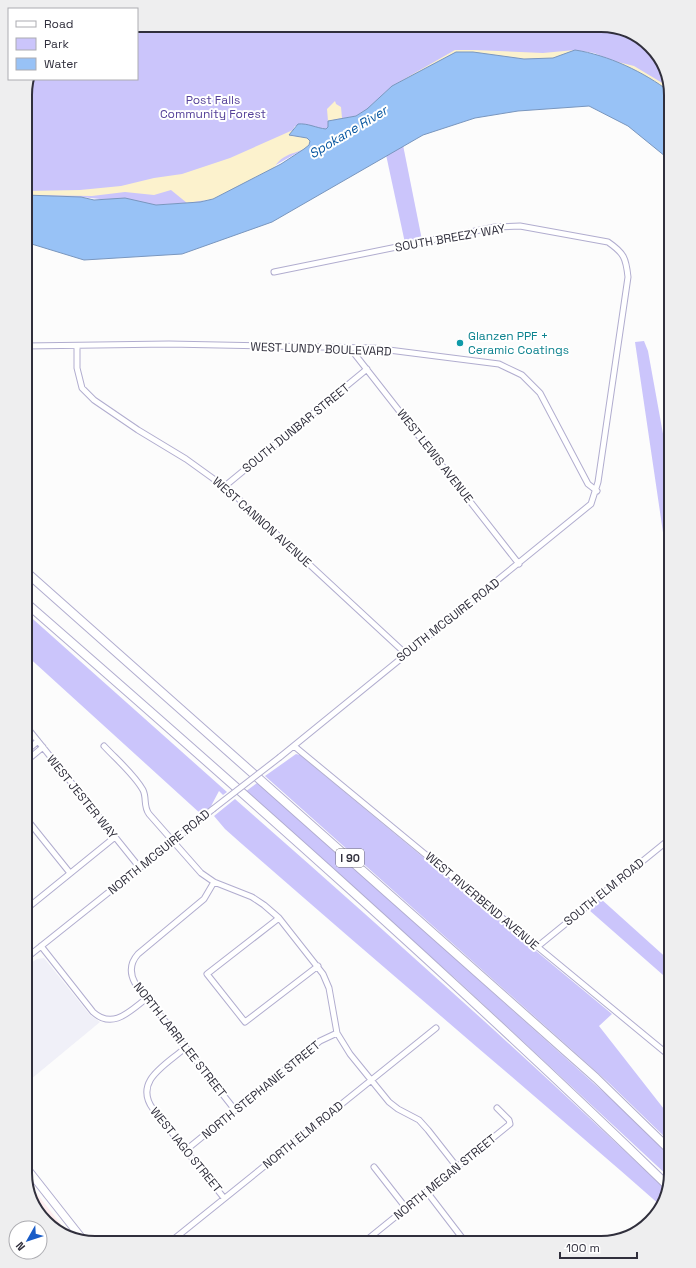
<svg xmlns="http://www.w3.org/2000/svg" width="696" height="1268" font-family="'Space Grotesk',sans-serif">
	<style>
		.commercial { fill: #feedef }
		.built { fill: #f0f0f8 }
		.green { fill: #cbc5fb }
		.sand { fill: #fcf2cd }
		.water { fill: #98c2f6; stroke: #7996be }
		.lines { fill: none; stroke-linecap: round; stroke-linejoin: round }
		.minor-casing { stroke: #b1adcf; stroke-width: 7 }
		.major-casing { stroke: #b1adcf; stroke-width: 9 }
		.highway-casing { stroke: #b1adcf; stroke-width: 10 }
		.minor { stroke: #fff; stroke-width: 5 }
		.major { stroke: #fff; stroke-width: 7 }
		.highway { stroke: #fff; stroke-width: 8 }
		.minor-bridge-casing { stroke: #b1adcf; stroke-width: 7; stroke-linecap: butt }
		.minor-bridge { stroke: #fff; stroke-width: 5 }
		.culture-dot { fill: #0f9aa8; stroke: #fff; stroke-width: 1.5 }
		.labels { text-anchor: middle; dominant-baseline: central; stroke-width: 4; stroke-linejoin: round; paint-order: stroke }
		.shield { fill: #fff; stroke: #6e6d76; stroke-width: 1 }
		.shield-label { font-size: 11px; font-weight: bold; fill: #302f3c }
		.park-label { font-size: 12px; fill: #554199; stroke: #fff }
		.street-label { font-size: 12px; fill: #302f3c; stroke: #fff }
		.culture-label { font-size: 12px; fill: #0d838f; stroke: #fff; text-anchor: start }
		.water-label { font-size: 13px; font-style: italic; fill: #0857a1; stroke: #fff }
		.rim { fill: none; stroke: #302f3c; stroke-width: 2 }
	</style>
	<rect width="100%" height="100%" fill="#fcfcfc"/>
	<path class="commercial" d="M27,1181L70,1236L56,1231L30,1200Z"/>
	<path class="built" d="M44,958L90,1015L100,1022L25,1084V967L37,959Z"/>
	<path class="green" d="M137,25H606L643,39L666,68L670,92L637,70L594,53L575,50L553,58L473,52L438,62L392,86L367,109L356,116L328,121V127L326,129L295,126L290,135L304,149L239,186L200,202L156,205L81,197L25,195V91L31,79H137Z
		M402,140L422,240L405,243L385,150Z
		M644,341L648,351L671,478V556L665,546L635,342Z
		M25,612L227,792L223,795L219,791L210,808L202,815L25,654Z
		M296,754L300,755L612,1014L599,1026L671,1118V1143L609,1083L265,776Z
		M257,783L304,823L550,1044L619,1106L671,1157L670,1178L457,980L245,792Z
		M235,799C381,927 525,1056 666,1190L661,1206C516,1079 369,956 225,829L214,816Z
		M601,899L671,962V982L589,910Z"/>
	<path class="sand" d="M455,50H474L543,53L575,50L553,58L524,59L473,52H456L392,86Z
		M610,60L634,66L669,87L670,92Z
		M335,101L336,104L341,107L342,118L328,121L327,109Z
		M293,130L290,136L307,138L310,141C306,156 285,148 274,168L213,199L187,203L171,190L154,195L125,192L92,196L25,195V191L80,190L121,186L154,178L182,174L230,158Z"/>
	<path class="water" d="M575,50C608,55 644,72 670,92L671,161L628,126L589,106L518,111L475,118L423,135L272,222L182,254L84,260L25,242V195L81,197L94,200L125,198L156,205L200,202L213,199L281,164L304,149L309,145L310,141L307,138L289,135L298,124C308,123 316,128 326,129L328,127V121L356,116L367,109L392,86L456,52H473L524,59L553,58Z"/>
	<g class="lines">
		<defs>
			<path id="minor" d="M274,272L495,227L520,226L608,242C624,253 626,258 628,277L598,482L591,504L280,757
				M25,346L169,344L373,348L499,364L522,375L540,393L588,484L597,491
				M77,347V368L82,388L94,400L138,430L186,459L229,490L406,654
				M350,348L519,564
				M225,486L367,369
				M25,725L140,868
				M104,746C116,759 134,774 143,790C147,798 143,806 149,814L201,873L214,882L252,897L264,905L279,918L323,974L329,988L337,1033L350,1054L389,1102L398,1109L419,1120L428,1130L457,1167
				M294,746L671,1057
				M25,752L38,741
				M25,762L43,747
				M25,817L70,873
				M214,882L204,899L138,954C130,963 129,972 135,983L235,1110
				M25,910L115,837
				M279,918L207,974L245,1022L318,966
				M41,946L93,1012C113,1030 130,1011 147,998
				M537,947L671,838
				M25,959L213,809
				M185,1048C166,1065 133,1081 153,1109L224,1198
				M186,1150L320,1041L337,1033
				M374,1167L406,1208
				M427,1192L466,1243
				M169,1243L436,1028
				M363,1243L510,1124L509,1120L497,1108"/>
			<path id="major" d="M25,1166L84,1241"/>
			<path id="highway" d="M25,571L596,1078L671,1151
				M25,602C243,792 460,984 667,1185"/>
		</defs>
		<use href="#minor" class="minor-casing"/>
		<use href="#major" class="major-casing"/>
		<use href="#highway" class="highway-casing"/>
		<use href="#minor" class="minor"/>
		<use href="#major" class="major"/>
		<use href="#highway" class="highway"/>
		<defs>
			<path id="minor-bridge" d="M213,809L280,757"/>
		</defs>
		<use href="#minor-bridge" class="minor-bridge-casing"/>
		<use href="#minor-bridge" class="minor-bridge"/>
	</g>
	<circle class="culture-dot" cx="460" cy="343" r="4"/>
	<g class="labels">
		<rect class="shield" x="336" y="849" width="28" height="18" rx="3"/>
		<g class="shield-label">
			<text x="350" y="858">I 90</text>
		</g>
		<g class="park-label">
			<text x="213" y="100">Post Falls<tspan x="213" dy="14">Community Forest</tspan></text>
		</g>
		<g class="street-label">
			<text transform="translate(450 238) rotate(-10)">SOUTH BREEZY WAY</text>
			<text transform="translate(321 349) rotate(2)">WEST LUNDY BOULEVARD</text>
			<text transform="translate(296 428) rotate(-39)">SOUTH DUNBAR STREET</text>
			<text transform="translate(435 456) rotate(52)">WEST LEWIS AVENUE</text>
			<text transform="translate(262 522) rotate(42)">WEST CANNON AVENUE</text>
			<text transform="translate(448 620) rotate(-38)">SOUTH MCGUIRE ROAD</text>
			<text transform="translate(82 797) rotate(51)">WEST JESTER WAY</text>
			<text transform="translate(159 852) rotate(-39)">NORTH MCGUIRE ROAD</text>
			<text transform="translate(604 892) rotate(-39)">SOUTH ELM ROAD</text>
			<text transform="translate(482 901) rotate(40)">WEST RIVERBEND AVENUE</text>
			<text transform="translate(180 1040) rotate(52)">NORTH LARRI LEE STREET</text>
			<text transform="translate(261 1090) rotate(-39)">NORTH STEPHANIE STREET</text>
			<text transform="translate(303 1135) rotate(-39)">NORTH ELM ROAD</text>
			<text transform="translate(186 1150) rotate(51)">WEST IAGO STREET</text>
			<text transform="translate(445 1177) rotate(-39)">NORTH MEGAN STREET</text>
		</g>
		<g class="culture-label">
			<text x="468" y="336">Glanzen PPF +<tspan x="468" dy="14">Ceramic Coatings</tspan></text>
		</g>
		<g class="water-label">
			<text transform="translate(348 132) rotate(-31)">Spokane River</text>
		</g>
	</g>
	<path d="M0 0H696V1268H0ZM95 32H601A63 63 0 0 1 664 95V1173A63 63 0 0 1 601 1236H95A63 63 0 0 1 32 1173V95A63 63 0 0 1 95 32Z" fill="#eeeeef" fill-rule="evenodd"/>
	<path class="rim" d="M95 32H601A63 63 0 0 1 664 95V1173A63 63 0 0 1 601 1236H95A63 63 0 0 1 32 1173V95A63 63 0 0 1 95 32Z"/>
	<rect x="8" y="8" width="130" height="72" fill="#ffffff" stroke="#acacb1"/>
	<rect x="16" y="21" width="20" height="6" fill="#ffffff" stroke="#acacb1"/>
	<text x="44" y="28" font-size="12" fill="#302f3c">Road</text>
	<rect x="16" y="38" width="20" height="12" fill="#cbc5fb" stroke="#acacb1"/>
	<text x="44" y="48" font-size="12" fill="#302f3c">Park</text>
	<rect x="16" y="58" width="20" height="12" fill="#98c2f6" stroke="#acacb1"/>
	<text x="44" y="68" font-size="12" fill="#302f3c">Water</text>
	<g transform="translate(28 1240) rotate(231)"><circle r="19" fill="#ffffff" stroke="#acacb1"/>
	<path d="M0-3L7 15L0 10L-7 15Z" fill="#195cc7"/>
	<text y="-6" font-size="11" font-weight="bold" text-anchor="middle" fill="#302f3c">N</text>
	</g>
	<path d="M560 1252v6h77v-6" fill="none" stroke="#302f3c" stroke-width="2"/>
	<text x="566" y="1252" font-size="12" fill="#302f3c" stroke="#ffffff" stroke-width="3" paint-order="stroke">100 m</text>
</svg>
